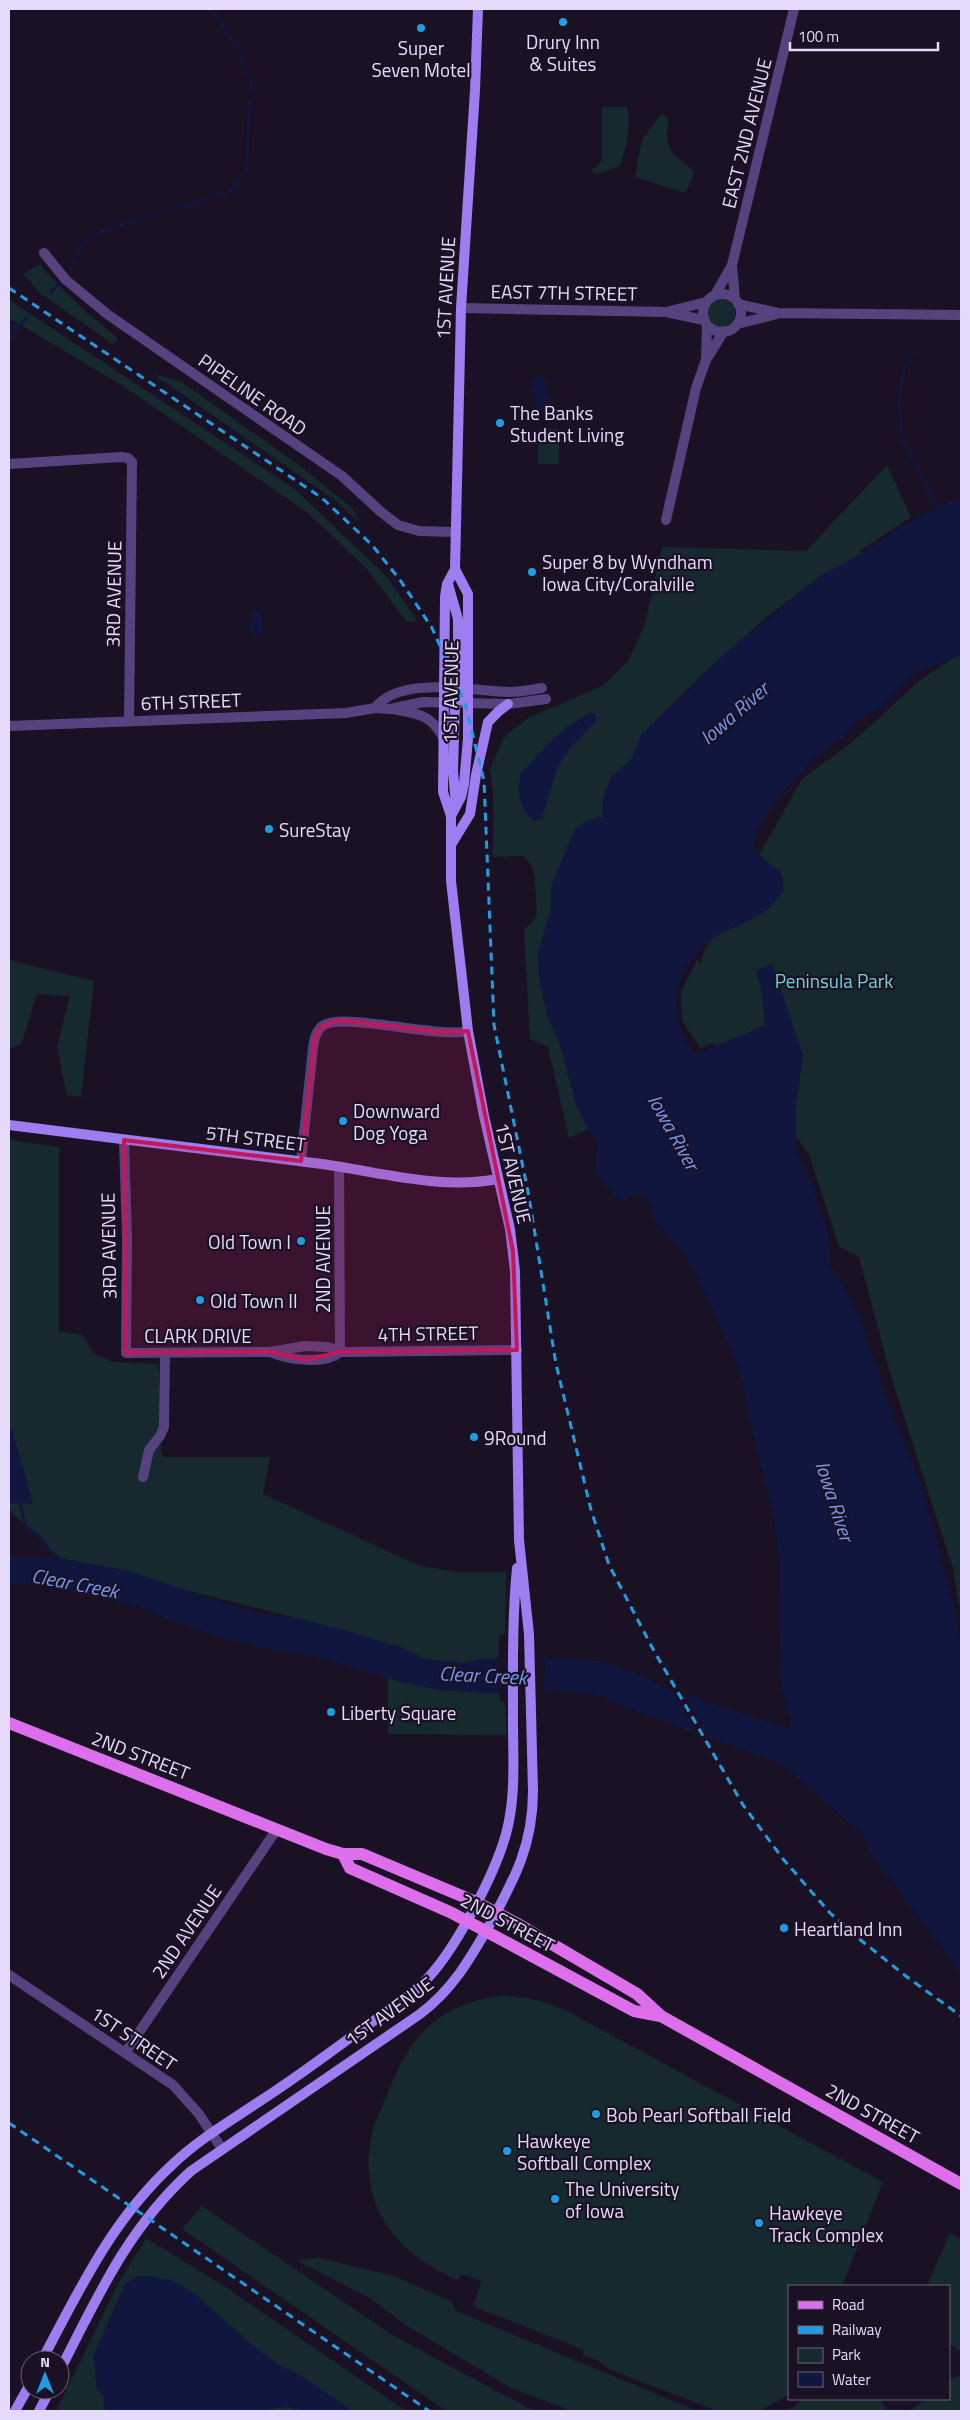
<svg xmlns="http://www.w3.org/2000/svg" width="970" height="2420" font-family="'Titillium Web',sans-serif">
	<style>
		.green { fill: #16292e }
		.water { fill: #11163f }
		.pier { fill: #1a1224 }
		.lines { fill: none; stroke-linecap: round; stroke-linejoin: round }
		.stream { stroke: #11163f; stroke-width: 3 }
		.street { stroke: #54437e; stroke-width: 10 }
		.secondary { stroke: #9d7def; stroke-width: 10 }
		.primary { stroke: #dd6fed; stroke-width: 12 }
		.rail { stroke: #1e9de3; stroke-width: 3; stroke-dasharray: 8 6; stroke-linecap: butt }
		.marked { fill: #c2185b; fill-opacity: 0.2; stroke: #c2185b; stroke-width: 4; stroke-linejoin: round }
		.poi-dot { fill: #1e9de3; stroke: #1a1224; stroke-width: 2 }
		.labels { text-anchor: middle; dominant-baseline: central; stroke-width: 4.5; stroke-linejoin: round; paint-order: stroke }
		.poi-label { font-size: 19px; fill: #e6dafa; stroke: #1a1224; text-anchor: start }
		.street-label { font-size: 19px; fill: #e6dafa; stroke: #1a1224 }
		.park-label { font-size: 19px; fill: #6fd2d2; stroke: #1a1224 }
		.water-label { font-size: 20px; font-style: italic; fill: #7597ee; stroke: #1a1224 }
	</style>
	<rect width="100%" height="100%" fill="#1a1224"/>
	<path class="green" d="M602,107H627C632,125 626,148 620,166L597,174L591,171L602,161Z
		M662,113L669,121C662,151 674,155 695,172L685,193L635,177L642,140Z
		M40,264C63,292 90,316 119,339L113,344L41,294L23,274Z
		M707 313a14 14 0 1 1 28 0a14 14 0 1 1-28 0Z
		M9,300L295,489L388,578L417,621L407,622L368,570L308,513L123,386L14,321L9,320Z
		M153,374L180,381L299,465L353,509L360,523L335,500Z
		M538,429H559V464H538Z
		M887,465L911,517L858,552H864L821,576L768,616L708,669L665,711L642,734L631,760L611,777L604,797L602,817L587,821L568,849L551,887V910L538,953L540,982L548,1018L559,1041L577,1107L588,1129L569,1138L548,1047L530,1039L524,929L532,923L537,913L534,873L531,864L524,856L493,857V794L490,769L504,737L528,718L604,685L629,660L645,624L662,547L806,551Z
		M961,653V1615L953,1569L891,1376L859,1257L839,1247L809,1154L752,1077L712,1043L700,1048L682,1020L681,992L697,960L701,964L704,952L802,779L856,739L919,681Z
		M9,960L94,981L81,1097L67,1095L57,1047L70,996L37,994L21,1045L9,1048Z
		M9,1140L59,1147V1332L82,1334L94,1354L115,1362L158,1364L162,1457H270L263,1494L420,1566L459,1572H506L505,1634L499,1635L498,1658L475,1660L466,1663L423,1659L402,1648L347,1631L60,1558L9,1510Z
		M388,1678L440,1690L499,1693L500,1702H505L507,1735L388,1734Z
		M500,1996C524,1996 543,2000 565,2010L883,2182L842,2286H789V2394L771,2405L757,2411H717L609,2369L597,2360L583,2355L584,2350L473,2306L482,2281L461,2274L458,2280C397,2255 356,2204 372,2134C375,2120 382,2107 387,2095C409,2037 436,2005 500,1996Z
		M202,2206L394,2336L534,2411H446L182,2229Z
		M950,2233L961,2239V2351L949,2344V2286H927Z
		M146,2238L224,2286L406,2411H56L118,2284Z
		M320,2258L394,2276L451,2301L456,2311L697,2411H572L511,2388L404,2324L370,2298L296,2260Z
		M961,2376V2411H909L927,2399H949V2379Z
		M801,2399H880L887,2411H782L793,2408Z"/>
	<path class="water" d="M535,376L548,380L544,388L549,396V410H535L536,399L530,390Z
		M961,497V655L915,673L882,707L861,717L846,735L816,757L787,787L772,806L759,829L753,847L765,861L781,871L784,891C777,898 771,908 763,913C748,923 730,927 715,937C690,953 668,990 678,1020C681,1032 688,1044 694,1055L765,1025L762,994L756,970L772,964L803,1055L796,1107V1149L813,1187L827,1229L831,1266L844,1285L864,1325L866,1336L888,1401L923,1490L953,1601L961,1646V1974L869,1851L862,1834L782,1764L659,1720L596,1695L561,1690L483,1693L440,1690L405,1683L313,1656L274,1650L220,1637L180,1624L145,1609L102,1597L43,1586L9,1583V1557L60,1558L130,1571L216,1601L254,1612L308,1621L347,1631L402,1648L423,1659L436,1661L466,1663L480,1659L534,1657L599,1661L631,1671L671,1690L789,1728L791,1723L789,1714L781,1686L779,1557L774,1520L748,1413L743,1382L717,1318L688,1261L654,1219L646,1196L633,1194L620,1202L594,1172L598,1144L588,1129L577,1107L559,1041L548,1018L540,982L538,952L551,910V887L575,829L587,821L602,817L604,797L611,777L631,760L642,735L728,651L821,576L864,552L910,521Z
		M252,611H261L263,634H259L258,636L249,633Z
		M590,713H595L596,721L572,746L558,766L542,818L534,821C521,812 515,791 521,775C522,771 528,766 531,763C548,742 566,726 590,713Z
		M9,1427L12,1429L33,1504L9,1503Z
		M145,2276L172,2280L195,2294L255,2347L279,2365L301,2376L353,2411H304L287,2407L274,2408L268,2411H105L103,2396L96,2387C97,2374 93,2367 94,2354L125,2284L135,2277Z"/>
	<path class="pier" d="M534,1654L543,1655L545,1665L543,1693L499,1695L497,1665L499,1656Z
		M671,1687L682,1691L711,1741L699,1738Z"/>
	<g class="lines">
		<path class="stream" d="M212,9C225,30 252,66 251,91
			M170,211L230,192L246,171L250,102
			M76,255C83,233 132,220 152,215
			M70,270L74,260
			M51,292L60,283
			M9,324L17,328
			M9,343L17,328L27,318
			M914,354L904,368L899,402L902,438L938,508
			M20,1503L26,1527L40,1537L55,1558"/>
		<path class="street" d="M44,253L66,280L107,314L342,476L380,511L398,525L419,531L455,532
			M732,266L735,299
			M703 313a19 19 0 1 1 38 0a19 19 0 1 1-38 0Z
			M715,295L732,265L794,9
			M738,304L778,313L961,315
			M461,308L666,312L704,320
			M670,311L706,302
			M737,324L777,314
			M706,359L707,325
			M9,464L121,457L128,458L132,462L129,721
			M666,520L696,388L706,360L724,331
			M375,708C400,675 472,691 508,692C519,692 531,690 542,688
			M393,709C419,714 431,714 444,739
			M9,726L346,713L375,708L390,709L423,702L508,704L546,699
			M124,1140L127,1238L126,1353L270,1352L305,1346L328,1347L340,1352H349L517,1350
			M301,1161L313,1048C314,1041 315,1033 321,1027C339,1010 436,1039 468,1031
			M339,1167L340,1352
			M270,1352C288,1360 325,1365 340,1352
			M143,1477L149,1450L160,1436L164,1427L165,1353
			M9,1975L173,2085L199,2114L222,2149
			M125,2053L277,1829"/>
		<path class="secondary" d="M448,584L458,619V693L460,698L468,704
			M451,691L455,701L453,771L456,805
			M451,816L461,797L464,784L468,738V594L455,569
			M451,845L470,814L476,775L488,722L499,711L508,704
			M9,1125C113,1138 217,1150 322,1164C380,1172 440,1190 498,1179
			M42,2360C81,2287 111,2221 173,2164C198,2140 229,2122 257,2103C293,2080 328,2054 362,2029C382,2015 404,2001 422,1984C453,1955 494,1876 506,1834C516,1798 513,1759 513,1721C513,1670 512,1619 517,1568
			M60,2370C98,2296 128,2228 191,2171L420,2014C453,1989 470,1959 490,1924C515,1878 533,1845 533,1791L529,1634L519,1540L515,1271L510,1229L484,1116L468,1031L451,881V816L443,792L445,597L447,584L455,569L461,308L475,90L478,9
			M15,2411L30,2384
			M39,2411L50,2390"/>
		<path class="primary" d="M9,1723L326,1849L343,1854H362L476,1902L516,1923L637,1994L661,2016L961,2184
			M343,1854L350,1868L452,1913L634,2011L660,2016"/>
		<path class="rail" d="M9,288L322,498L372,545L400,580L432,628L465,703L484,781L494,1025L529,1197L556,1364L591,1510L609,1565L654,1651L743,1805L783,1859L830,1913L858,1938L907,1977L961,2016
			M9,2123L429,2411"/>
	</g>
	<path class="marked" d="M338,1020L442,1032L468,1031L513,1251L517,1350L340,1352L306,1360L270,1352L126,1353L124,1140L301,1161L315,1037L321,1027Z"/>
	<g class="poi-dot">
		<circle cx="563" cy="22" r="5"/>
		<circle cx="421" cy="28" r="5"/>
		<circle cx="500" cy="423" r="5"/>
		<circle cx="532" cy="572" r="5"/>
		<circle cx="269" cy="829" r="5"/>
		<circle cx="343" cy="1121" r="5"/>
		<circle cx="301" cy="1241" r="5"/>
		<circle cx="200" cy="1300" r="5"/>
		<circle cx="474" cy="1437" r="5"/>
		<circle cx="331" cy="1712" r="5"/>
		<circle cx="784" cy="1928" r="5"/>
		<circle cx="596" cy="2114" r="5"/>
		<circle cx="507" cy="2151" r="5"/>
		<circle cx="555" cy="2199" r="5"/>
		<circle cx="759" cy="2223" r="5"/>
	</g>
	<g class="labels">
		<g class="poi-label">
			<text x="563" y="41" text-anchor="middle">Drury Inn<tspan x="563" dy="22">&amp; Suites</tspan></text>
			<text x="421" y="47" text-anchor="middle">Super<tspan x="421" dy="22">Seven Motel</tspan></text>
			<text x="510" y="412">The Banks<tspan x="510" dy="22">Student Living</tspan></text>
			<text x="542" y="561">Super 8 by Wyndham<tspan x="542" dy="22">Iowa City/Coralville</tspan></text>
			<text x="279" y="829">SureStay</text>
			<text x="353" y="1110">Downward<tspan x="353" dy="22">Dog Yoga</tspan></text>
			<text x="291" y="1241" text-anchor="end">Old Town I</text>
			<text x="210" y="1300">Old Town II</text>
			<text x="484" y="1437">9Round</text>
			<text x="341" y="1712">Liberty Square</text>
			<text x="794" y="1928">Heartland Inn</text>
			<text x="606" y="2114">Bob Pearl Softball Field</text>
			<text x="517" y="2140">Hawkeye<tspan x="517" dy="22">Softball Complex</tspan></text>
			<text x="565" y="2188">The University<tspan x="565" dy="22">of Iowa</tspan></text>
			<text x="769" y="2212">Hawkeye<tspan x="769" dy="22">Track Complex</tspan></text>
		</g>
		<g class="street-label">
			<text transform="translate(746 133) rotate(-76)">EAST 2ND AVENUE</text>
			<text transform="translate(445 288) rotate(-87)">1ST AVENUE</text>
			<text transform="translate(564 292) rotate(1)">EAST 7TH STREET</text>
			<text transform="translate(253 394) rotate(35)">PIPELINE ROAD</text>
			<text transform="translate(113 594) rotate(-89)">3RD AVENUE</text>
			<text transform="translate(450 692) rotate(-89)">1ST AVENUE</text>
			<text transform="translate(191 701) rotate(-2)">6TH STREET</text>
			<text transform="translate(256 1138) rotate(7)">5TH STREET</text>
			<text transform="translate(514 1173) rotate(77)">1ST AVENUE</text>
			<text transform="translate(108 1246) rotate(-91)">3RD AVENUE</text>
			<text transform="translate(322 1259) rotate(-90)">2ND AVENUE</text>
			<text transform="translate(428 1333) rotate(-1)">4TH STREET</text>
			<text x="198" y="1335">CLARK DRIVE</text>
			<text transform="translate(141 1755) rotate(21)">2ND STREET</text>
			<text transform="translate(508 1922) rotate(28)">2ND STREET</text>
			<text transform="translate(186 1931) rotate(-56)">2ND AVENUE</text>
			<text transform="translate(389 2011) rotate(-36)">1ST AVENUE</text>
			<text transform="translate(134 2038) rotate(34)">1ST STREET</text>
			<text transform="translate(873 2113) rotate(29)">2ND STREET</text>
		</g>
		<g class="park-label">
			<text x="834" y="980">Peninsula Park</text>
		</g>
		<g class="water-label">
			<text transform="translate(734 713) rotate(-41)">Iowa River</text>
			<text transform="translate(674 1132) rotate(61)">Iowa River</text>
			<text transform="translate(835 1501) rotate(72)">Iowa River</text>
			<text transform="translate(75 1583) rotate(11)">Clear Creek</text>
			<text transform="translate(483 1675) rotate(3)">Clear Creek</text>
		</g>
	</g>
	<rect width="970" height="2420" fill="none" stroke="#e6dafa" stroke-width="20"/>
	<rect x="788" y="2285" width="162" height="115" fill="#1a1224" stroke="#6c627a"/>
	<rect x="798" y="2301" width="25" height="8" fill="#dd6fed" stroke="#6c627a"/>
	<text x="832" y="2310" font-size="15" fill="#e6dafa">Road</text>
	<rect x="798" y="2326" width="25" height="8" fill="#1e9de3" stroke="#6c627a"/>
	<text x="832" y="2335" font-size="15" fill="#e6dafa">Railway</text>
	<rect x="798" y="2348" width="25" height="15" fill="#16292e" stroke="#6c627a"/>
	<text x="832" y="2360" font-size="15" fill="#e6dafa">Park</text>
	<rect x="798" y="2372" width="25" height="15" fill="#11163f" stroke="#6c627a"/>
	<text x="832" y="2385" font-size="15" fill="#e6dafa">Water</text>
	<g transform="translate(45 2375)"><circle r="24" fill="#1a1224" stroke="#6c627a"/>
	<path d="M0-4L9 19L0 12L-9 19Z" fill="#1e9de3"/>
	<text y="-8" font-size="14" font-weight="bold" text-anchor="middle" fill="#e6dafa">N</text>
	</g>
	<path d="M790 42v8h148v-8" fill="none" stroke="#e6dafa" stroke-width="2.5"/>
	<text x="798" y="42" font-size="15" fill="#e6dafa" stroke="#1a1224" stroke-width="4" paint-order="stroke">100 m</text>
</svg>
